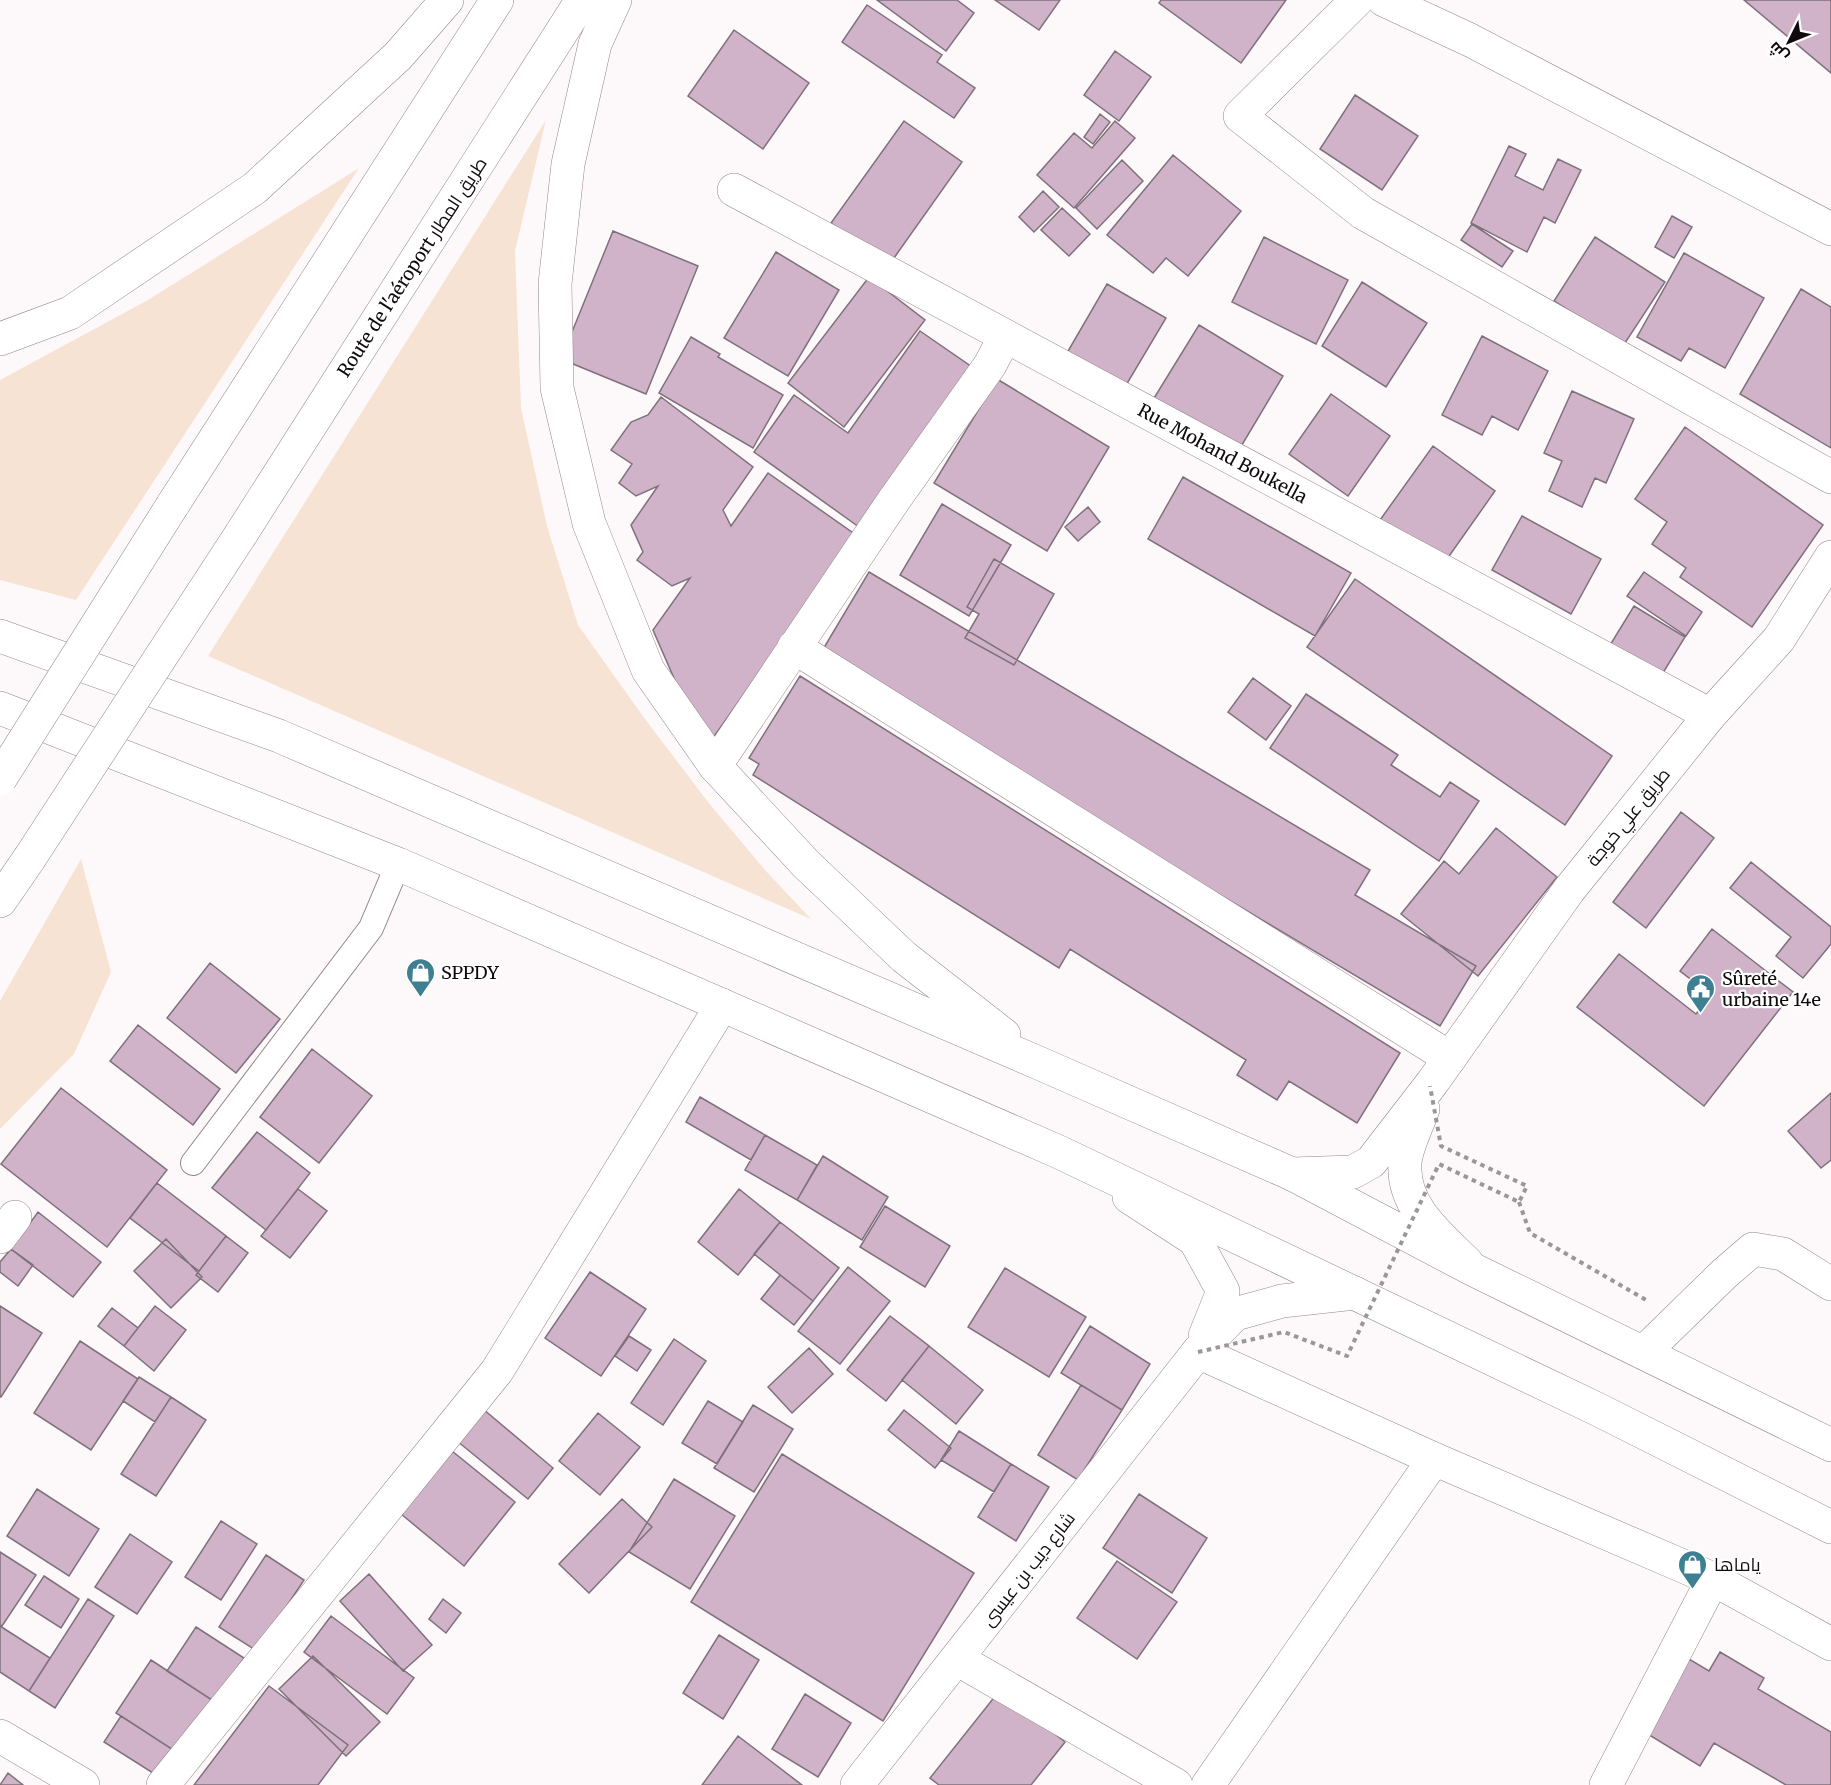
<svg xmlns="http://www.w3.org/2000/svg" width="1831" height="1785" font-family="Merriweather,Cairo,serif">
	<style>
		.green { fill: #f7e3d4 }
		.building { fill: #d0b3c9; stroke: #7f717c; stroke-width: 1.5 }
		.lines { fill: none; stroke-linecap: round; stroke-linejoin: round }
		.lane-casing { stroke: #978589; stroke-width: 26 }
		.street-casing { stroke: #978589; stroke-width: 34 }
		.secondary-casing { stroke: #978589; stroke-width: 34 }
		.highway-casing { stroke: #978589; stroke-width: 34 }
		.path { stroke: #9b9798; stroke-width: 4; stroke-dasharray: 4.5 4.5; stroke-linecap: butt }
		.lane { stroke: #fff; stroke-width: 24 }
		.street { stroke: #fff; stroke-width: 33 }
		.secondary { stroke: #fff; stroke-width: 33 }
		.highway { stroke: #fff; stroke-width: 33 }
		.highway-bridge-casing { stroke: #978589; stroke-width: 34; stroke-linecap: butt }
		.path-bridge { stroke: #9b9798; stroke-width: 4; stroke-dasharray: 4.5 4.5; stroke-linecap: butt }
		.highway-bridge { stroke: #fff; stroke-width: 33 }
		.labels { text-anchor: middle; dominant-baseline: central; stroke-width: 4.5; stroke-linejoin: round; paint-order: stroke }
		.street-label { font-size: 18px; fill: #100a0c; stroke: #fff }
		.poi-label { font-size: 18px; fill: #100a0c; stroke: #fff; text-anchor: start }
	</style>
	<rect width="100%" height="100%" fill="#fdf9fa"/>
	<path class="green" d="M546,120L515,251L521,408L547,526L578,625L645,719L708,802L765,870L811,919L208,656Z
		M359,168L76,600L0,580V380L148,300Z
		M81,859L111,972L74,1054L0,1129V1001Z"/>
	<path class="building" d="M877,0H957L974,13L946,51Z
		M995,0H1060L1039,30Z
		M1161,0H1286L1241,63L1159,3Z
		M1744,0H1831V73Z
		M867,5L942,55L937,62L975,88L954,118L842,42Z
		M734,30L809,83L763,149L688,96Z
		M1115,51L1151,77L1119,121L1084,95Z
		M1355,95L1418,136L1382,190L1320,149Z
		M1100,114L1110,122L1093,144L1084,137Z
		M904,121L962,162L889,265L831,223Z
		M1115,121L1135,138L1074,208L1037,175L1074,133L1092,148Z
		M1509,146L1526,154L1515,176L1543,190L1558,159L1581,170L1555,223L1544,217L1527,252L1471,223Z
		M1173,155L1241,211L1188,276L1166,258L1153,273L1107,235Z
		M1122,160L1143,181L1097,229L1076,208Z
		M1043,191L1059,207L1034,232L1019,217Z
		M1062,208L1090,234L1069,256L1041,230Z
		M1672,216L1692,227L1674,258L1655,247Z
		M1472,224L1513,251L1502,267L1461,240Z
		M613,231L698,266L646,394L561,359Z
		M1264,237L1348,280L1316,344L1232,302Z
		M1595,237L1665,282L1623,346L1554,301Z
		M776,252L839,290L788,376L724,338Z
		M1684,253L1764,298L1725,368L1689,348L1681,361L1637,337Z
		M869,277L925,320L844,427L788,383Z
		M1362,282L1427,323L1386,387L1322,346Z
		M1107,284L1166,318L1122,392L1064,358Z
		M1801,289L1831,307V448L1740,394Z
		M1199,325L1283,376L1236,455L1151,403Z
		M920,331L972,367L859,527L754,452L794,395L848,433Z
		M1482,336L1548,371L1518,430L1492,416L1482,435L1442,415Z
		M691,337L720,354L718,357L783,395L753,448L659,393Z
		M997,379L1109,447L1047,551L934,483Z
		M1572,391L1634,419L1606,483L1595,478L1582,507L1549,491L1562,461L1544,453Z
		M1331,394L1390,436L1348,496L1289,454Z
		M661,397L753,467L723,510L731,526L768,473L856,535L713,738L694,724L653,630L690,578L672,586L637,560L643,552L631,525L658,486L636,496L619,483L632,464L611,450L631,422L648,415Z
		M1685,427L1823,525L1752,627L1680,577L1686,568L1652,544L1667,522L1635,499Z
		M1433,446L1495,491L1447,559L1380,520Z
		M1183,477L1351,573L1315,636L1148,539Z
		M942,504L1011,545L969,616L900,575Z
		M1088,507L1100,522L1078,541L1065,527Z
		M1522,516L1601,559L1571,614L1492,570Z
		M994,559L1054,594L1014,665L965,638L979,614L967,607Z
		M869,572L1370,870L1355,895L1476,966L1440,1026L819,656Z
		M1644,572L1702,612L1686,636L1627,596Z
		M1355,579L1612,756L1565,825L1307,647Z
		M1634,606L1685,637L1658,681L1607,650Z
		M800,676L1400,1053L1357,1123L1289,1081L1277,1100L1237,1075L1246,1060L1070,949L1059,968L753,775L759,764L749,758Z
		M1253,678L1291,706L1266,740L1228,712Z
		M1306,694L1398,755L1391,765L1440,797L1450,782L1479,801L1439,861L1270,748Z
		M1681,812L1714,838L1646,928L1613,902Z
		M1496,828L1557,877L1478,976L1401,914L1444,861L1459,874Z
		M1751,862L1831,927V944L1803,978L1776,956L1791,937L1730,888Z
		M1712,929L1793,992L1704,1106L1577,1007L1619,954L1696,1014L1711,995L1680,971Z
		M210,963L280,1019L236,1073L167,1018Z
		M138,1025L220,1089L193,1125L110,1061Z
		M312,1049L372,1096L319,1163L260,1117Z
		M61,1088L167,1170L107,1247L1,1164Z
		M1831,1093V1160L1821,1168L1788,1131Z
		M700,1097L765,1135L751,1160L686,1122Z
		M257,1132L310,1173L266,1230L212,1188Z
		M765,1135L817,1165L797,1200L745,1170Z
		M823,1156L888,1197L862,1240L797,1200Z
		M157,1183L226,1236L199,1271L130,1218Z
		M298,1189L327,1211L290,1258L261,1236Z
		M739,1189L780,1222L738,1275L698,1242Z
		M885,1206L950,1246L925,1287L860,1247Z
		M38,1212L101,1262L73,1297L11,1249Z
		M780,1222L839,1268L813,1301L754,1254Z
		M226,1236L248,1253L218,1292L196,1275Z
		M166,1239L202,1277L171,1308L134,1271Z
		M11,1249L33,1265L18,1286L0,1272V1262Z
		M848,1267L890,1301L840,1364L798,1331Z
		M1005,1268L1086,1317L1049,1377L968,1327Z
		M590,1272L646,1309L601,1376L545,1338Z
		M780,1275L813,1301L794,1325L761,1299Z
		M0,1306L42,1333L1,1397H0Z
		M155,1306L186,1330L154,1371L124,1346Z
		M112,1308L138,1328L124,1346L98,1326Z
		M890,1316L929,1346L886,1401L847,1370Z
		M1090,1326L1150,1364L1122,1410L1061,1373Z
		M629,1336L651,1350L637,1371L615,1356Z
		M674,1339L706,1361L663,1425L631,1403Z
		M80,1341L138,1379L91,1450L34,1413Z
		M929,1346L983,1390L956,1424L902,1380Z
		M809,1348L833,1374L792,1413L768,1387Z
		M139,1377L171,1397L155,1422L123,1401Z
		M1081,1385L1122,1410L1078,1480L1038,1455Z
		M171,1397L206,1420L156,1496L121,1474Z
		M708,1401L743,1422L717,1464L682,1443Z
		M753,1405L793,1429L754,1492L714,1468Z
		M483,1409L553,1468L528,1499L457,1441Z
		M904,1410L951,1448L935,1468L888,1430Z
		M598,1413L640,1447L600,1495L559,1461Z
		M959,1431L1011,1464L994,1492L941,1460Z
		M452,1451L515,1502L464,1566L401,1514Z
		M782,1454L974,1573L883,1721L691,1602Z
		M1011,1464L1049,1487L1016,1541L978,1517Z
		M674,1479L735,1516L690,1589L629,1552Z
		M37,1489L99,1529L69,1576L7,1536Z
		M1139,1494L1207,1538L1172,1593L1103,1548Z
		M622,1499L652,1527L589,1593L559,1564Z
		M221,1521L257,1544L221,1600L185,1577Z
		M130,1534L172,1562L137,1614L95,1587Z
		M0,1552L36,1575L2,1626L0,1625Z
		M266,1555L304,1580L257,1651L219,1627Z
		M1117,1561L1177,1602L1137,1659L1077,1618Z
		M369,1574L432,1645L403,1671L340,1601Z
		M44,1576L79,1599L61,1628L25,1605Z
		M88,1599L114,1616L55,1708L29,1691Z
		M443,1599L461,1613L446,1633L429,1619Z
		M331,1616L414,1678L387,1714L304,1652Z
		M0,1626L50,1658L29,1691L0,1672Z
		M196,1627L244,1658L215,1702L167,1671Z
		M719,1635L759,1660L723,1719L683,1693Z
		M1720,1652L1764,1678L1758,1689L1831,1732V1785H1786L1714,1743L1700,1766L1646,1733L1689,1659L1709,1671Z
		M313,1656L380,1722L346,1756L279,1689Z
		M151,1660L215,1702L181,1755L116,1713Z
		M269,1686L348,1745L318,1785H194Z
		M1000,1690L1065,1742L1031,1785H939L930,1778Z
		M805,1694L851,1723L818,1777L772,1749Z
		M121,1716L181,1755L164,1780L104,1742Z
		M738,1736L802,1785H702Z
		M8,1773L23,1785H0Z"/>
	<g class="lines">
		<defs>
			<path id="lane" d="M193,1163L371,928L398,864"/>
			<g id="street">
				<path d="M1357,0L1240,116L1363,213L1831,477"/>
				<path d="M1384,0L1470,40L1831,229"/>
				<path id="s1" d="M734,190L1710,715"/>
				<path d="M794,647L1450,1058"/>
				<path d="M715,766L894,500L990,365L1005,336"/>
				<path d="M1423,1109C1418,1124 1406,1147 1405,1163C1402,1207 1439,1235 1467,1263"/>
				<path d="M1292,1174L1353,1172L1371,1162L1432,1083L1569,890L1710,715L1779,639L1831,557"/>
				<path d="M0,1237L15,1217"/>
				<path d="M1198,1352L1434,1459L1713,1579L1831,1644"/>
				<path d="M1644,1352L1724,1274L1753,1249L1783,1254L1831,1284"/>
				<path d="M957,1659L1176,1785"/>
				<path d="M0,1736L83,1785"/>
				<path d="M163,1785L497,1371L722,1005"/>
				<path d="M1208,1785L1434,1459"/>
				<path d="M1606,1785L1713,1579"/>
			</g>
			<path id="secondary" d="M1129,1197L1195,1240L1223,1291L1205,1336
				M857,1785L1198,1352L1235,1314L1282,1301L1355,1293"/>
			<path id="highway" d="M615,0L595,44L568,164L555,284L557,388L589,523L648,670L715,766L806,864L904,957L1004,1035
				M0,339L70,313L255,188L398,56L447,0
				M172,506L497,0
				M241,534L582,0
				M0,636L279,736L1041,1064L1292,1174L1472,1269L1831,1445
				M0,708L398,864L1059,1152L1599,1410L1831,1527
				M0,901L29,859"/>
		</defs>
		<use href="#lane" class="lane-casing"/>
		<use href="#street" class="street-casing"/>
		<use href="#secondary" class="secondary-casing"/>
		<use href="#highway" class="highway-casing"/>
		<path class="path" d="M1519,1202L1530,1233L1646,1300"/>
		<use href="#lane" class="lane"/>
		<use href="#street" class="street"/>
		<use href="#secondary" class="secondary"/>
		<use href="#highway" class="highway"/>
		<defs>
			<path id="highway-bridge" d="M0,779L172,506
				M29,859L241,534"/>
		</defs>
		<use href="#highway-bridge" class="highway-bridge-casing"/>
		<path class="path-bridge" d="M1198,1352L1284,1332L1347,1356L1439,1164L1519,1202L1527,1186L1441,1146L1430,1086"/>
		<use href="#highway-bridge" class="highway-bridge"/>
	</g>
	<defs>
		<symbol id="shop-pin" viewBox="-11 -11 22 30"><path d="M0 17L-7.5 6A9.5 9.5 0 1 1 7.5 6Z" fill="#3e7f91" stroke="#fff"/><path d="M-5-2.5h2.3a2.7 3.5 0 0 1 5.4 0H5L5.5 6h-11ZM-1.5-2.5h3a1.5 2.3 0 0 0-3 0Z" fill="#fff"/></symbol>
		<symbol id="civic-pin" viewBox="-11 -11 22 30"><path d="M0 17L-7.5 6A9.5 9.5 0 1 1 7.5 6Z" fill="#3e7f91" stroke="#fff"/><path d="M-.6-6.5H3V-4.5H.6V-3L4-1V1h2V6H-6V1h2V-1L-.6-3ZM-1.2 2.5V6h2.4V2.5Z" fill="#fff"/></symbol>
	</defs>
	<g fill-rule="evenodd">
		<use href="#shop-pin" x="404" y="956" width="33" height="45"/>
		<use href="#civic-pin" x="1684" y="972" width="33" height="45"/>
		<use href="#shop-pin" x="1676" y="1548" width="33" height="45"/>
	</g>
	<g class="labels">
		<g class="street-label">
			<text transform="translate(412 267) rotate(-57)">Route de l'aéroport طريق المطار</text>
			<text stroke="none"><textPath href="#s1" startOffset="555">Rue Mohand Boukella</textPath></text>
			<text transform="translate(1628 817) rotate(-51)">طريق علي خوجة</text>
			<text transform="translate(1028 1569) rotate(-52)">شارع ديب بن عيسى</text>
		</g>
		<g class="poi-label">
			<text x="441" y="972">SPPDY</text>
			<text x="1722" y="978">Sûreté<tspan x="1722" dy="21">urbaine 14e</tspan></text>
			<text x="1714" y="1564">ياماها</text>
		</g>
	</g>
	<g transform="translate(1789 42) rotate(227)" stroke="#ffffff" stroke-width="4.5" paint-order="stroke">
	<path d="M0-4.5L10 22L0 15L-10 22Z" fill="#100a0c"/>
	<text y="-9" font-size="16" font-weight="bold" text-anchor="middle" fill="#100a0c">ش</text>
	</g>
</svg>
